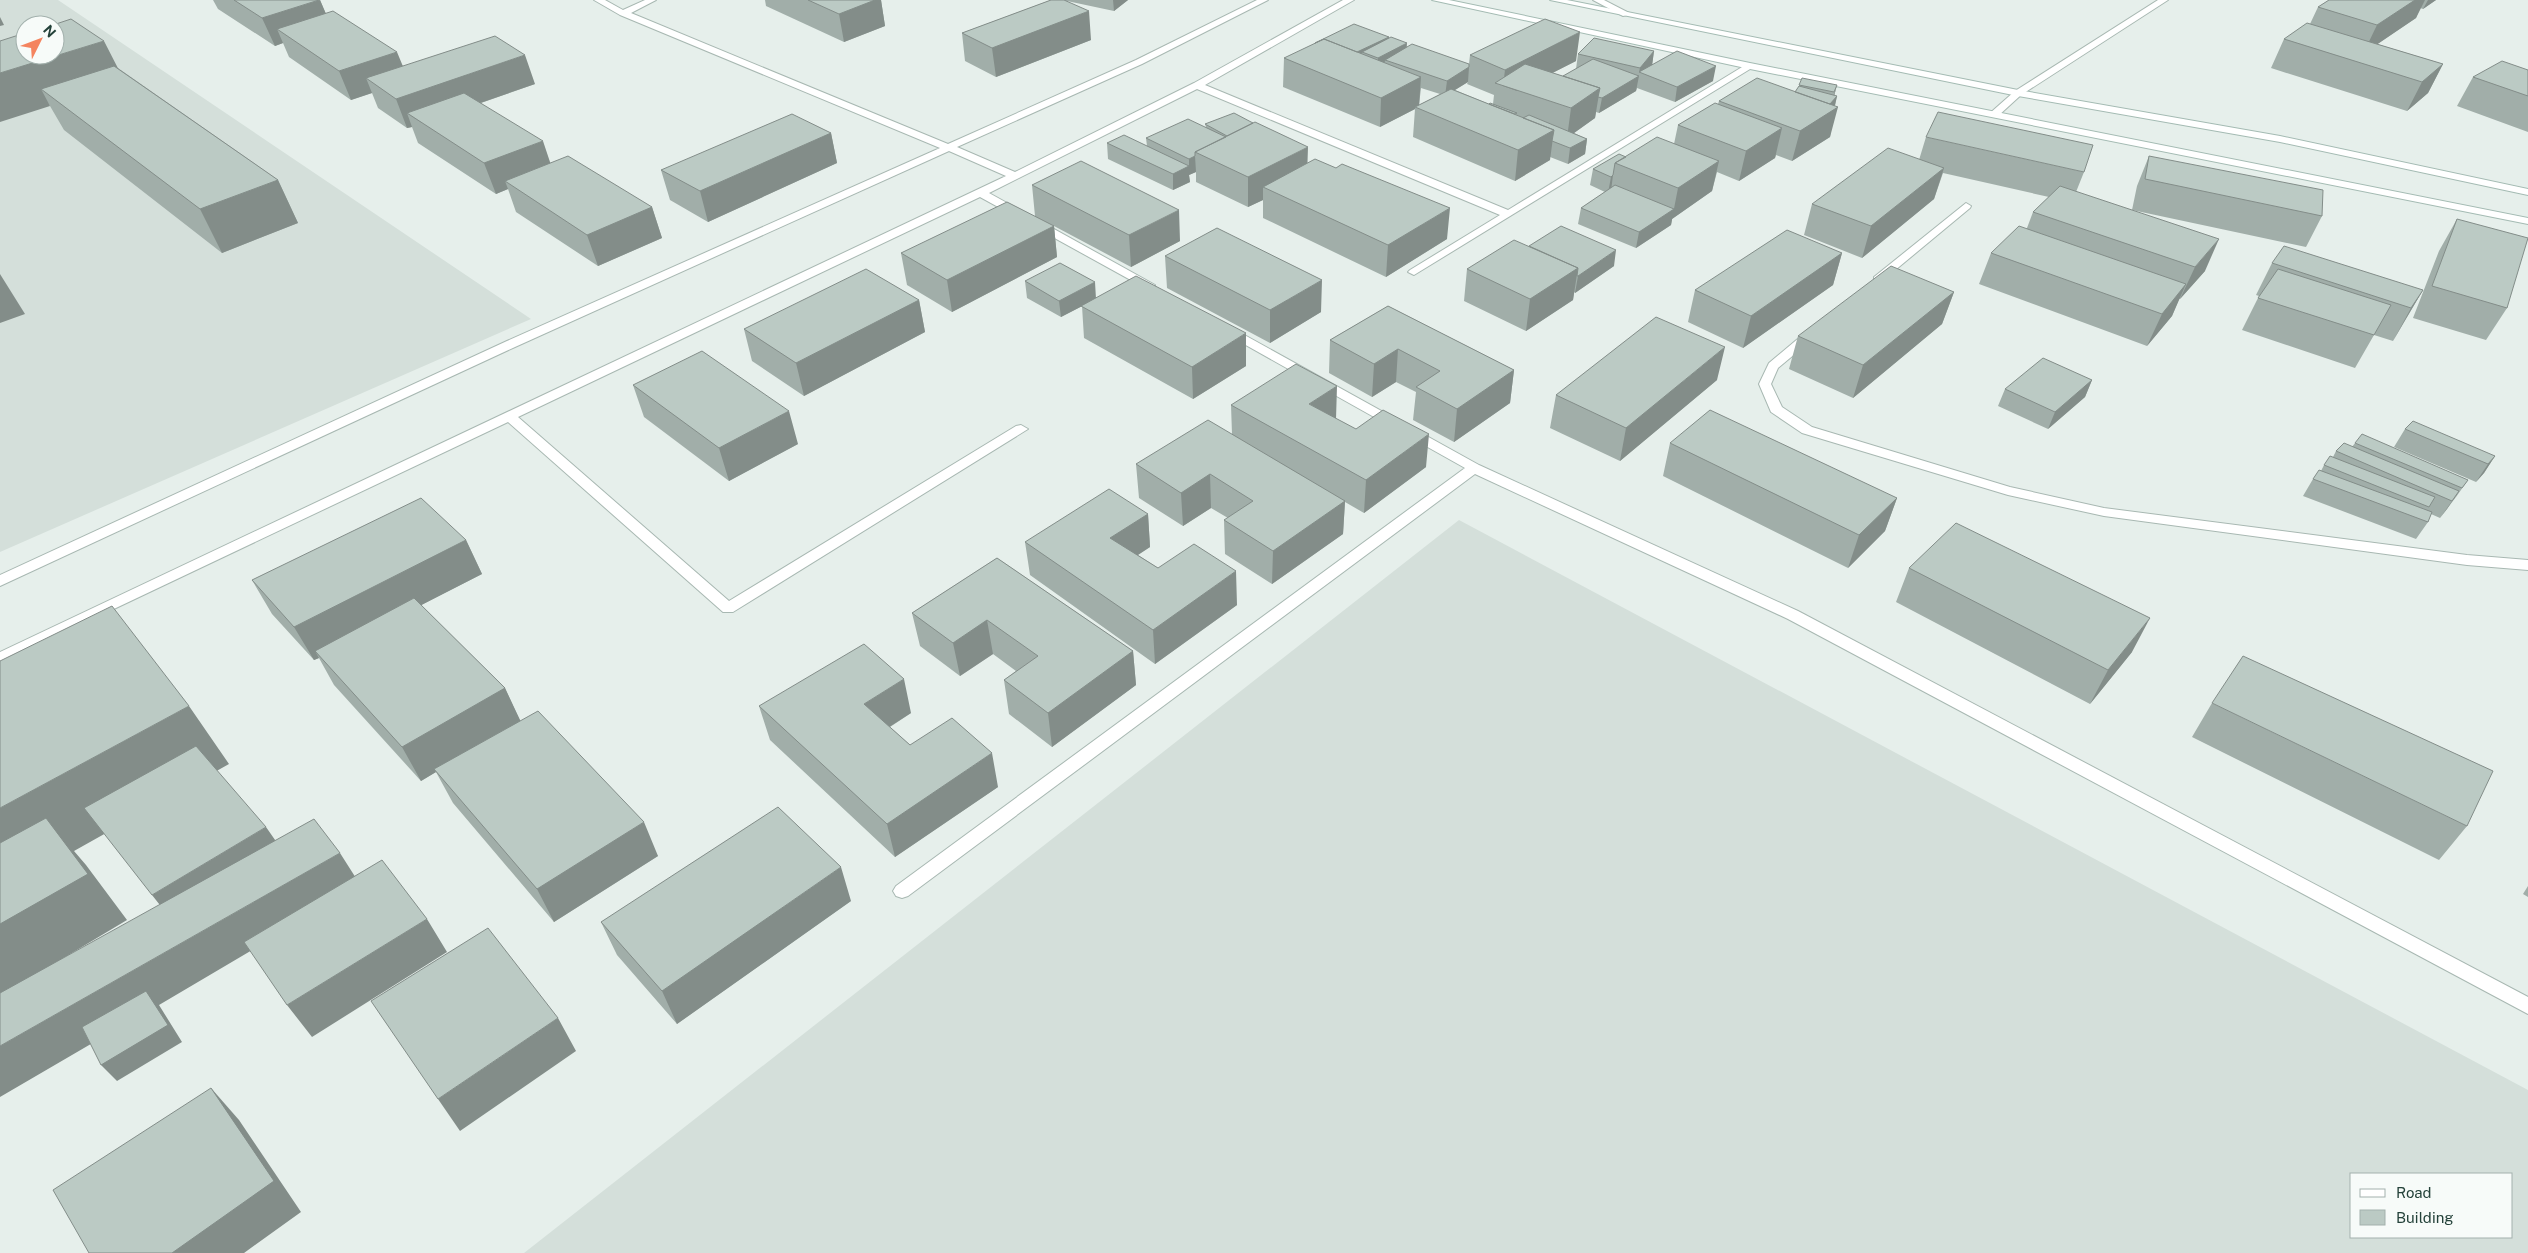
<svg xmlns="http://www.w3.org/2000/svg" width="2528" height="1253" font-family="'Public Sans',sans-serif">
	<style>
		.built { fill: #d4dfda; fill-rule: evenodd }
		.lines { fill: none; stroke-linecap: round; stroke-linejoin: round }
		.service-casing { stroke: #a8b8b2; stroke-width: 2 }
		.minor-casing { stroke: #a8b8b2; stroke-width: 2 }
		.secondary-casing { stroke: #a4bbb3; stroke-width: 2 }
		.service { fill: #fff; fill-rule: evenodd }
		.minor { fill: #fff; fill-rule: evenodd }
		.secondary { fill: #fff; fill-rule: evenodd }
		.wall { fill: #a1aea9; fill-rule: evenodd }
		.shaded-wall { fill: #838d89 }
		.building { fill: #bbcac4; stroke: #838d89 }
	</style>
	<rect width="100%" height="100%" fill="#e6efeb"/>
	<path class="built" d="M0,0H58L531,319L0,552ZM25,25H55V55H25Z
		M1459,520L2528,1090V1253H524ZM2352,1174H2512V1237H2352Z"/>
	<g class="lines">
		<defs>
			<path id="service" d="M1593,0H1604L1631,14L1623,16Z"/>
			<path id="minor" d="M594,0H605L623,10L645,0H656L631,13L948,144L1136,60L1257,0H1268L1142,64L957,147L1015,172L1194,83L1343,0H1354L1205,85L1508,210L1747,64L1755,66L1414,275L1408,272L1410,270L1500,215L1197,89L989,193L1155,285V289H1147L980,197L518,417L729,601L1016,426L1021,425L1028,429L733,612H723L508,422L0,663V652L1006,176L949,151L515,347L0,586V575L507,341L940,148L620,15Z
				M2158,0H2168L2021,95L1998,116L1989,114L2015,91Z
				M1966,203L1971,206L1970,208L1882,281H1874V277Z
				M1230,327L1479,465L1798,611L2528,997V1014L1788,619L1475,474L908,896L902,898L896,896L893,891L896,886L1465,468L1226,334L1224,331L1226,328Z
				M1810,331L1816,335L1814,338L1778,368L1771,384L1782,407L1812,427L2010,487L2104,508L2467,555L2528,560V570L2467,565L2104,516L2008,495L1802,433L1771,412L1759,384L1769,363L1806,332Z"/>
			<path id="secondary" d="M1432,0H1449L1750,63L2528,218V224L1750,69Z
				M1550,0H1567L2018,90L2280,136L2528,189V195L2280,142L2018,96Z"/>
		</defs>
		<use href="#service" class="service-casing"/>
		<use href="#minor" class="minor-casing"/>
		<use href="#secondary" class="secondary-casing"/>
		<use href="#service" class="service"/>
		<use href="#minor" class="minor"/>
		<use href="#secondary" class="secondary"/>
	</g>
	<path class="wall" d="M213,0H320L326,14L403,66L535,84L481,103L550,163L652,207L662,238L598,266L516,212L508,189L496,194L418,143L412,127L407,128L378,108L372,93L351,100L289,57L283,43L275,46L218,9Z
		M765,0H881L885,26L844,42L766,6Z
		M1051,0H1128L1114,11L1067,1L1091,40L996,77L965,61L962,33Z
		M2329,0H2436L2423,9L2420,8L2416,18L2377,44L2443,64L2428,93L2407,111L2271,68L2284,39L2310,24L2318,7Z
		M1389,37V38L1407,47L1469,64L1470,55L1576,61L1552,73L1563,76L1576,69L1578,54L1654,51L1652,65L1713,81L1675,102L1637,88L1636,91L1599,113L1596,112L1595,118L1574,133L1587,139L1585,154L1568,164L1550,157V160L1515,181L1413,137L1415,109L1380,127L1283,87L1284,58ZM1468,82L1467,84L1494,95L1493,104H1489L1455,90ZM1421,88L1440,94L1419,105Z
		M0,41L118,68L278,180L298,223L222,253L64,130L50,106Z
		M2528,70V132L2457,106L2473,77Z
		M1799,85H1837L1834,96H1837L1835,106L1830,137L1792,161L1776,155L1775,158L1739,181L1717,172L1712,191L1672,219L1671,225L1636,248L1578,224L1581,208L1605,192L1590,185L1593,169L1626,157L1674,144L1678,125L1718,104L1719,101L1795,92L1799,87Z
		M1205,124L1308,163L1447,239L1386,277L1263,218V200L1248,207L1196,182V172L1189,175L1190,182L1173,190L1108,159L1107,143L1147,146L1146,138L1206,127Z
		M831,133L837,163L708,222L670,200L661,170Z
		M1926,137L2084,172L2076,192L2205,271L2180,299H2179L2172,316L2147,346L1979,284L1991,253L2027,228L2033,212L2049,197L1943,173L1934,199L1862,258L1804,235L1812,204L1919,160Z
		M2149,156L2322,216L2306,247L2132,210L2137,186Z
		M1032,185L1180,241L1131,267L1054,226L1057,257L952,312L907,285L901,253L1035,216Z
		M2457,219L2507,308L2486,340L2413,318L2439,251Z
		M1529,246L1614,266L1575,293L1574,292L1573,300L1526,331L1464,301L1467,269Z
		M1842,253L1833,285L1743,348L1688,322L1695,290Z
		M1165,256L1321,312L1270,343L1167,288Z
		M2272,263L2423,290L2393,341L2374,335L2355,368L2242,330L2259,296L2256,295Z
		M1025,281L1096,298L1246,366L1193,399L1084,338L1082,306L1061,317L1027,298Z
		M1954,292L1942,324L1853,398L1789,369L1798,336Z
		M919,300L925,332L804,396L752,361L744,329Z
		M1388,306L1514,370L1510,403L1454,442L1413,420L1416,392L1396,382L1372,397L1329,373L1330,340Z
		M1717,380L1620,461L1550,428L1556,395Z
		M2092,380L2085,397L2048,429L1998,406L2005,389Z
		M633,385L798,444L729,481L644,417Z
		M1231,405L1336,419L1426,467L1364,513L1345,502L1343,534L1272,584L1225,554L1224,520L1228,518L1211,508L1183,526L1139,498L1136,464L1232,434Z
		M2405,429L2495,456L2484,473L2476,482L2394,447Z
		M1670,443L1897,498L1885,531L1848,568L1663,476Z
		M2355,443L2468,480L2456,497L2440,518L2431,514L2428,522L2416,539L2303,496L2313,479L2321,471L2324,465L2333,457L2336,451L2352,447Z
		M1148,514L1150,547L1138,555L1158,568L1237,605L1155,664L1030,575L1025,542Z
		M466,540L482,574L421,605L505,688L520,721L658,856L554,922L453,803L436,772L421,781L334,685L319,658L314,660L272,614L252,580Z
		M997,558L1133,651L1136,685L1052,747L1009,714L1004,680L1016,671L993,654L960,676L920,646L912,613Z
		M1909,568L2132,652L2090,704L1896,602Z
		M2212,703L2467,826L2439,860L2192,737Z
		M759,706L911,713L890,727L910,745L998,787L895,857L770,740Z
		M2528,886V897L2523,894Z
		M851,901L677,1024L617,955L601,922Z"/>
	<path class="shaded-wall" d="M320,0L332,28L277,29L283,43L275,46L262,18Z
		M875,0H881L885,26L844,42L839,14Z
		M1113,0H1128L1114,11Z
		M2415,0H2425L2416,18L2363,54L2377,25Z
		M2428,0H2436L2423,9Z
		M1089,11L1091,40L996,77L992,48Z
		M0,17L4,25L0,26Z
		M1580,32L1576,61L1517,91L1503,86L1505,70Z
		M1389,37L1388,52H1362L1361,65L1349,56Z
		M104,41L125,82L41,89L50,106L0,122V73Z
		M1407,43L1406,58L1385,60L1384,69L1377,73L1378,58Z
		M1654,51L1652,66L1639,72L1640,68Z
		M397,52L409,81L366,78L372,93L351,100L339,71Z
		M525,55L535,84L422,123L407,113L412,127L407,128L396,99Z
		M2443,64L2428,93L2407,111L2422,82Z
		M1716,66L1713,81L1675,102L1677,87Z
		M1469,67L1468,82L1445,96L1447,81Z
		M1639,76L1636,91L1599,113L1602,98Z
		M1421,77L1419,106L1415,107V109L1380,127L1381,98Z
		M1837,85L1833,100L1837,96L1834,109L1838,107L1830,137L1792,161L1800,131L1831,103Z
		M1600,88L1595,118L1567,138L1571,108Z
		M1782,128L1775,158L1739,181L1746,151Z
		M1554,130L1550,160L1515,181L1518,150Z
		M831,133L837,163L708,222L700,191Z
		M1587,139L1585,154L1568,164L1570,148Z
		M543,141L553,171L505,181L508,189L496,194L484,163Z
		M1308,147L1307,177L1263,187V200L1248,207V177Z
		M1195,156L1196,172L1189,175L1190,182L1173,190V174L1189,166V159Z
		M1719,161L1712,191L1672,219L1678,188Z
		M1944,168L1934,199L1862,258L1871,226Z
		M1613,175L1611,191L1608,193L1611,177Z
		M278,180L298,223L222,253L200,209Z
		M652,207L662,238L598,266L587,235Z
		M1450,208L1447,239L1386,277L1388,245Z
		M1674,209L1671,225L1636,248L1639,232Z
		M1179,210L1180,241L1131,267L1129,235Z
		M1054,226L1057,257L952,312L947,280Z
		M2219,239L2205,271L2180,299L2195,267Z
		M1616,250L1614,266L1575,293L1578,276Z
		M1842,253L1833,285L1743,348L1751,316Z
		M1578,268L1573,300L1526,331L1530,299Z
		M0,274L25,314L0,323Z
		M1322,280L1321,312L1270,343V310Z
		M1095,282L1096,299L1061,317L1059,301Z
		M2186,284L2172,316L2147,346L2162,314Z
		M2423,290L2404,322L2393,341L2411,308Z
		M1954,292L1942,324L1853,398L1863,365Z
		M919,300L925,332L804,396L796,363Z
		M1246,333V366L1193,399L1192,367Z
		M1725,347L1717,380L1620,461L1626,428Z
		M1398,349L1396,382L1372,397L1374,364Z
		M1514,370L1510,403L1454,442L1457,409Z
		M2092,380L2085,397L2048,429L2055,412Z
		M1337,386L1336,419L1309,404Z
		M789,411L798,444L729,481L719,448Z
		M1429,434L1426,467L1364,513L1366,480Z
		M2495,456L2484,473L2476,482L2488,464Z
		M1210,474L1211,508L1183,526L1181,493Z
		M2459,491L2447,509L2440,518L2452,501Z
		M1897,498L1885,531L1848,568L1859,535Z
		M1345,501L1343,534L1272,584L1273,551Z
		M1148,514L1150,547L1113,571L1110,538Z
		M466,540L482,574L320,657L315,651L319,658L314,660L294,627Z
		M1236,571L1237,605L1155,664L1153,630Z
		M2150,618L2132,652L2090,704L2108,670Z
		M987,620L993,654L960,676L953,643Z
		M1133,651L1136,685L1052,747L1048,713Z
		M904,679L911,713L872,738L864,704Z
		M505,688L521,722L434,769L436,772L421,781L402,747Z
		M189,706L229,764L74,851L86,865L127,920L0,996V808Z
		M992,753L998,787L895,857L887,824Z
		M644,822L658,856L554,922L537,889Z
		M266,827L289,860L178,928L152,895Z
		M340,853L361,886L159,1005L182,1042L117,1081L101,1065L156,1006L0,1097V1046Z
		M841,867L851,901L677,1024L662,991Z
		M427,919L447,952L312,1037L287,1005Z
		M558,1018L576,1051L460,1131L438,1099Z
		M211,1088L239,1120L301,1212L244,1253H172Z"/>
	<path class="building" d="M234,0H319L262,18Z
		M808,0H875L839,14Z
		M1051,0H1064L1089,11L992,48L962,33Z
		M2329,0H2415L2377,25L2318,7Z
		M333,11L397,52L339,71L277,29Z
		M71,19L104,41L0,73V41L25,33V55H55V25H53Z
		M1545,19L1580,32L1505,70L1470,55Z
		M2307,23L2443,64L2422,82L2284,39Z
		M1354,24L1389,37L1357,52L1324,39L1315,43Z
		M495,36L525,55L396,99L366,78Z
		M1391,37L1407,43L1378,58L1362,52Z
		M1594,38L1654,51L1640,68L1578,54Z
		M1324,39L1421,77L1381,98L1284,58Z
		M1412,44L1469,64V67L1447,81L1385,60Z
		M1677,51L1716,66L1677,87L1639,72Z
		M1593,59L1639,76L1602,98L1598,97L1600,88L1563,76Z
		M2502,61L2528,70V96L2473,77Z
		M1525,64L1600,88L1571,108L1495,83Z
		M114,66L278,180L200,209L41,89Z
		M1757,78L1838,107L1800,131L1719,101Z
		M1802,78L1837,85L1834,92L1799,85Z
		M1799,86L1837,96L1830,104L1795,92Z
		M1451,89L1554,130L1518,150L1415,107Z
		M464,93L543,141L484,163L407,113Z
		M1490,103L1517,113L1515,114L1489,104Z
		M1715,103L1782,128L1746,151L1678,125Z
		M1938,112L2093,145L2084,172L1926,137Z
		M1234,113L1253,123L1227,136L1205,124Z
		M792,114L831,133L700,191L661,170Z
		M1529,115L1587,139L1570,148L1552,141L1554,130L1523,118Z
		M1188,119L1226,137L1195,152V156L1189,159L1146,138Z
		M1255,122L1308,147L1248,177L1195,152Z
		M1124,135L1189,166L1173,174L1107,143Z
		M1657,137L1719,161L1678,188L1615,163Z
		M1888,148L1944,168L1871,226L1812,204Z
		M1619,154L1626,157L1615,163L1613,175L1611,177L1593,169Z
		M568,156L652,207L587,235L505,181Z
		M2149,156L2323,190L2322,216L2145,179Z
		M1315,159L1336,168L1342,164L1450,208L1388,245L1263,187Z
		M1081,161L1179,210L1129,235L1032,185Z
		M1615,185L1674,209L1639,232L1581,208Z
		M2060,186L2219,239L2195,267L2033,212Z
		M1007,202L1054,226L947,280L901,253Z
		M2457,219L2528,238L2507,308L2432,286Z
		M1561,226L1616,250L1578,276H1577L1578,268L1529,246Z
		M2019,226L2186,284L2162,314L1991,253Z
		M1217,228L1322,280L1270,310L1165,256Z
		M1787,230L1842,253L1751,316L1695,290Z
		M1514,240L1578,268L1530,299L1467,269Z
		M2284,246L2423,290L2411,308L2272,263Z
		M1060,263L1095,282L1059,301L1025,281Z
		M1891,266L1954,292L1863,365L1798,336Z
		M866,269L919,300L796,363L744,329Z
		M2278,269L2391,305L2374,335L2258,298Z
		M1136,276L1246,333L1192,367L1081,306Z
		M1388,306L1514,370L1457,409L1416,387L1440,371L1398,349L1374,364L1330,340Z
		M1656,317L1725,347L1626,428L1556,395Z
		M702,351L789,411L719,448L633,385Z
		M2043,358L2092,380L2055,412L2005,389Z
		M1296,364L1337,386L1309,404L1356,429L1383,410L1429,434L1366,480L1231,405Z
		M1710,410L1897,498L1859,535L1670,443Z
		M1208,420L1345,501L1273,551L1224,520L1253,501L1210,474L1181,493L1136,464Z
		M2413,421L2495,456L2488,464L2405,429Z
		M2362,434L2468,480L2462,488L2355,443Z
		M2344,443L2459,491L2452,501L2336,451Z
		M2330,456L2435,497L2429,507L2324,465Z
		M2319,470L2432,512L2428,522L2313,479Z
		M1109,489L1148,514L1110,538L1158,568L1194,544L1236,571L1153,630L1025,542Z
		M421,498L466,540L294,627L252,580Z
		M1956,523L2150,618L2108,670L1909,568Z
		M997,558L1133,651L1048,713L1004,680L1038,656L987,620L953,643L912,613Z
		M414,598L505,688L402,747L315,651Z
		M112,606L189,706L0,808V661Z
		M864,644L904,679L864,704L910,745L952,718L992,753L887,824L759,706Z
		M2243,656L2493,771L2467,826L2212,703Z
		M538,711L644,822L537,889L434,769Z
		M196,746L266,827L152,895L84,808Z
		M778,807L841,867L662,991L601,922Z
		M46,818L88,874L0,924V843Z
		M314,819L340,853L0,1046V993Z
		M382,860L427,919L287,1005L244,942Z
		M488,928L558,1018L438,1099L371,1001Z
		M146,991L168,1025L101,1065L82,1027Z
		M211,1088L274,1181L172,1253H89L53,1190Z"/>
	<rect x="2350" y="1173" width="162" height="65" fill="#f7fbf9" stroke="#a3b1ad"/>
	<rect x="2360" y="1189" width="25" height="8" fill="#ffffff" stroke="#a3b1ad"/>
	<text x="2396" y="1198" font-size="15" fill="#24423a">Road</text>
	<rect x="2360" y="1210" width="25" height="15" fill="#bbcac4" stroke="#a3b1ad"/>
	<text x="2396" y="1223" font-size="15" fill="#24423a">Building</text>
	<g transform="translate(40 40) rotate(48)"><circle r="24" fill="#f7fbf9" stroke="#a3b1ad"/>
	<path d="M0-4L9 19L0 12L-9 19Z" fill="#f4845f"/>
	<text y="-8" font-size="14" font-weight="bold" text-anchor="middle" fill="#24423a">N</text>
	</g>
</svg>
